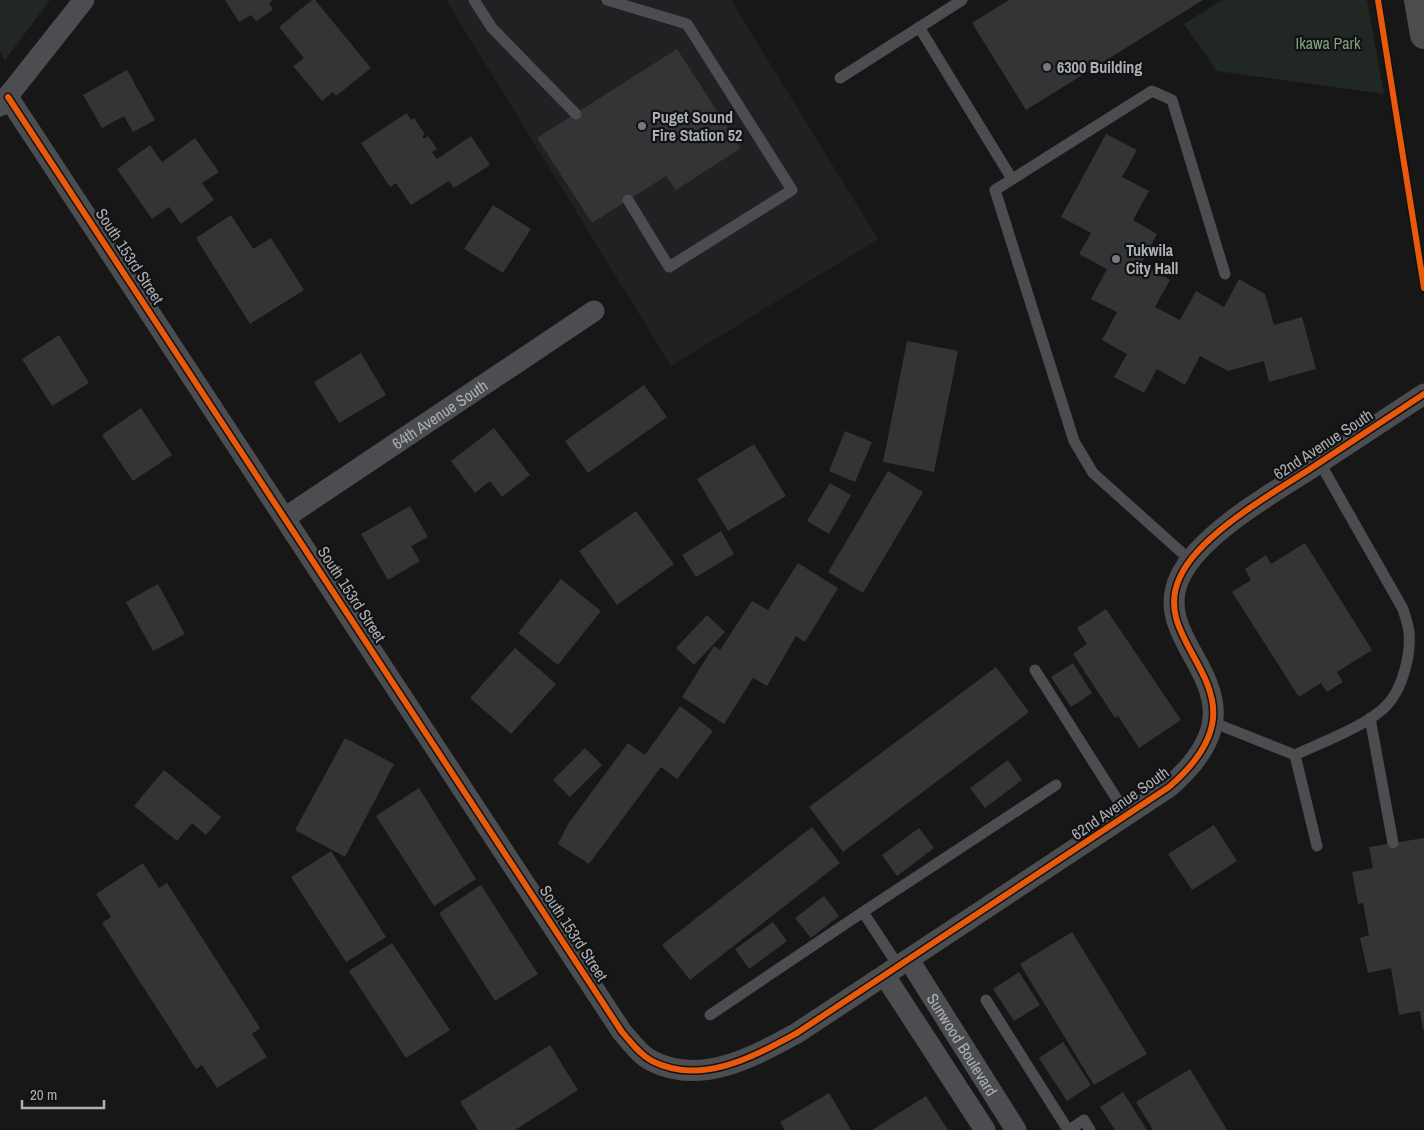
<svg xmlns="http://www.w3.org/2000/svg" width="1424" height="1130" font-family="'Archivo Narrow',sans-serif">
	<style>
		.built { fill: #212123 }
		.green { fill: #212722 }
		.building { fill: #333435 }
		.lines { fill: none; stroke-linecap: round; stroke-linejoin: round }
		.service { stroke: #4c4d50; stroke-width: 11 }
		.minor { stroke: #4c4d50; stroke-width: 21 }
		.secondary { stroke: #4b4c4d; stroke-width: 28 }
		.cycleway-casing { stroke: #121213; stroke-width: 9 }
		.cycleway { stroke: #e8590c; stroke-width: 6 }
		.poi-dot { fill: #777a7f; stroke: #121213; stroke-width: 2 }
		.labels { text-anchor: middle; dominant-baseline: central; stroke-width: 4.5; stroke-linejoin: round; paint-order: stroke }
		.park-label { font-size: 16px; fill: #849f84; stroke: #121213 }
		.poi-label { font-size: 16px; font-weight: bold; fill: #aaafb6; stroke: #121213; text-anchor: start }
		.street-label { font-size: 16px; fill: #aaafb6; stroke: #121213 }
	</style>
	<rect width="100%" height="100%" fill="#171718"/>
	<path class="built" d="M446,0H731L878,239L671,366Z"/>
	<path class="green" d="M0,0H50L5,60L0,51Z
		M1222,0H1367L1384,94L1217,71L1184,24Z"/>
	<path class="building" d="M225,0H273L269,3L273,10L256,21L251,15L239,22Z
		M312,0H315L371,68L336,96L333,92L322,101L293,66L304,58L279,27Z
		M1009,0H1203L1026,110L972,23Z
		M677,49L741,148L676,190L666,176L592,223L537,138Z
		M127,70L155,120L133,132L124,116L102,128L83,95Z
		M407,113L411,120L414,118L425,134L422,136L424,139L428,136L437,149L432,152L437,159L471,136L490,165L454,188L449,181L411,205L396,183L390,187L361,143Z
		M1106,134L1137,150L1122,177L1149,191L1133,220L1157,234L1141,264L1170,280L1155,307L1180,320L1196,291L1224,307L1239,279L1265,294L1274,325L1302,317L1316,369L1269,382L1264,361L1228,371L1200,356L1185,385L1157,369L1144,393L1114,377L1127,354L1102,340L1117,312L1091,299L1107,269L1079,254L1091,233L1061,217Z
		M195,138L219,172L202,183L214,200L181,224L169,207L152,219L117,169L150,145L162,162Z
		M493,205L531,229L503,273L464,249Z
		M231,215L253,249L271,238L304,290L250,324L196,238Z
		M59,335L89,383L52,406L22,359Z
		M907,341L958,351L934,472L883,462Z
		M361,353L386,395L339,423L314,382Z
		M644,385L667,417L588,473L565,441Z
		M141,408L172,455L133,481L102,435Z
		M494,428L530,475L502,497L490,481L475,493L451,461Z
		M845,431L872,442L855,482L829,471Z
		M754,444L786,496L728,531L697,479Z
		M888,471L923,492L863,593L828,572Z
		M830,483L851,495L829,534L807,521Z
		M410,506L428,537L411,546L420,561L388,580L361,534Z
		M636,511L674,564L617,605L579,551Z
		M721,531L734,554L696,577L682,555Z
		M1305,543L1372,650L1337,672L1343,682L1327,692L1321,683L1299,697L1232,592L1251,580L1245,569L1266,555L1271,564Z
		M798,563L838,588L805,642L796,636L767,686L753,678L724,724L682,697L714,646L720,650L752,601L768,610Z
		M561,579L601,611L558,665L518,633Z
		M158,584L185,634L153,651L126,602Z
		M1106,609L1181,720L1139,748L1118,716L1115,718L1073,654L1087,644L1077,628Z
		M707,615L725,632L694,665L676,648Z
		M515,648L556,684L511,734L470,698Z
		M1073,663L1092,693L1071,707L1051,677Z
		M996,667L1029,712L843,852L809,807Z
		M680,706L713,731L677,779L661,767L589,864L558,844L568,824L628,743L645,755Z
		M345,738L394,764L345,857L295,830Z
		M585,748L602,765L570,797L553,780Z
		M1008,760L1022,780L985,808L970,788Z
		M164,770L221,817L206,835L192,823L177,841L134,806Z
		M419,788L476,879L434,906L376,816Z
		M1214,825L1237,861L1192,890L1168,854Z
		M812,827L840,863L690,980L662,945Z
		M919,828L934,848L897,876L882,855Z
		M1424,838V1030H1423L1420,1011L1399,1015L1391,968L1368,973L1360,938L1369,935L1363,903L1358,904L1352,872L1373,868L1369,847Z
		M331,851L386,937L346,962L291,877Z
		M143,863L159,888L167,883L260,1028L252,1034L267,1057L217,1088L202,1065L196,1069L102,923L111,917L96,894Z
		M481,885L538,974L495,1001L439,913Z
		M824,896L839,916L811,938L795,918Z
		M773,922L787,941L749,969L735,949Z
		M1072,932L1147,1054L1094,1085L1020,964Z
		M392,943L450,1030L406,1058L349,971Z
		M1019,972L1040,1005L1014,1021L993,989Z
		M1063,1042L1091,1085L1067,1101L1039,1058Z
		M550,1045L578,1090L515,1130H478L460,1102Z
		M1190,1069L1227,1130H1153L1136,1102Z
		M1123,1092L1147,1130H1115L1100,1107Z
		M829,1093L851,1130H785L780,1122Z
		M926,1096L948,1130H872Z"/>
	<g class="lines">
		<path class="service" d="M474,0L492,28L576,114
			M607,0L687,24L792,190L669,267L628,200
			M919,27L1012,179
			M840,78L962,0
			M1190,560L1093,473L1074,441L995,190L1152,91L1172,100L1225,274
			M1035,670L1127,815
			M1370,718L1393,843
			M1212,722L1295,755C1320,743 1369,725 1387,705C1403,688 1411,654 1409,632C1408,624 1405,616 1403,609L1320,463
			M1295,755L1317,846
			M863,912L1056,785
			M986,1000L1068,1130
			M710,1015L863,912L899,967
			M1069,1130L1084,1120L1090,1130"/>
		<g class="minor">
			<path d="M8,97L622,1032C631,1042 640,1055 652,1061C701,1086 753,1057 797,1033L1169,787C1279,692 1145,649 1180,577C1199,535 1271,494 1310,469C1348,444 1386,419 1424,394"/>
			<path d="M0,106L84,0"/>
			<path id="s1" d="M286,517L594,311"/>
			<path id="s2" d="M909,960L1016,1130"/>
			<path d="M885,976L985,1130"/>
		</g>
		<path class="secondary" d="M1418,0L1424,35"/>
		<defs>
			<path id="cycleway" d="M1378,0L1424,288
				M8,97L622,1032C631,1042 640,1055 652,1061C701,1086 753,1057 797,1033L1169,787C1279,692 1145,649 1180,577C1199,535 1271,494 1310,469C1348,444 1386,419 1424,394"/>
		</defs>
		<use href="#cycleway" class="cycleway-casing"/>
		<use href="#cycleway" class="cycleway"/>
	</g>
	<g class="poi-dot">
		<circle cx="1047" cy="67" r="5"/>
		<circle cx="642" cy="126" r="5"/>
		<circle cx="1116" cy="259" r="5"/>
	</g>
	<g class="labels">
		<g class="park-label">
			<text x="1328" y="43">Ikawa Park</text>
		</g>
		<g class="poi-label">
			<text x="1057" y="67">6300 Building</text>
			<text x="652" y="117">Puget Sound<tspan x="652" dy="18">Fire Station 52</tspan></text>
			<text x="1126" y="250">Tukwila<tspan x="1126" dy="18">City Hall</tspan></text>
		</g>
		<g class="street-label">
			<text transform="translate(130 256) rotate(57)">South 153rd Street</text>
			<text stroke="none"><textPath href="#s1" startOffset="185">64th Avenue South</textPath></text>
			<text transform="translate(1323 444) rotate(-33)">62nd Avenue South</text>
			<text transform="translate(352 594) rotate(57)">South 153rd Street</text>
			<text transform="translate(1120 803) rotate(-35)">62nd Avenue South</text>
			<text transform="translate(574 933) rotate(57)">South 153rd Street</text>
			<text stroke="none"><textPath href="#s2" startOffset="100">Sunwood Boulevard</textPath></text>
		</g>
	</g>
	<path d="M22 1100v8h82v-8" fill="none" stroke="#aaafb6" stroke-width="2.5"/>
	<text x="30" y="1100" font-size="15" fill="#aaafb6" stroke="#121213" stroke-width="4" paint-order="stroke">20 m</text>
</svg>
